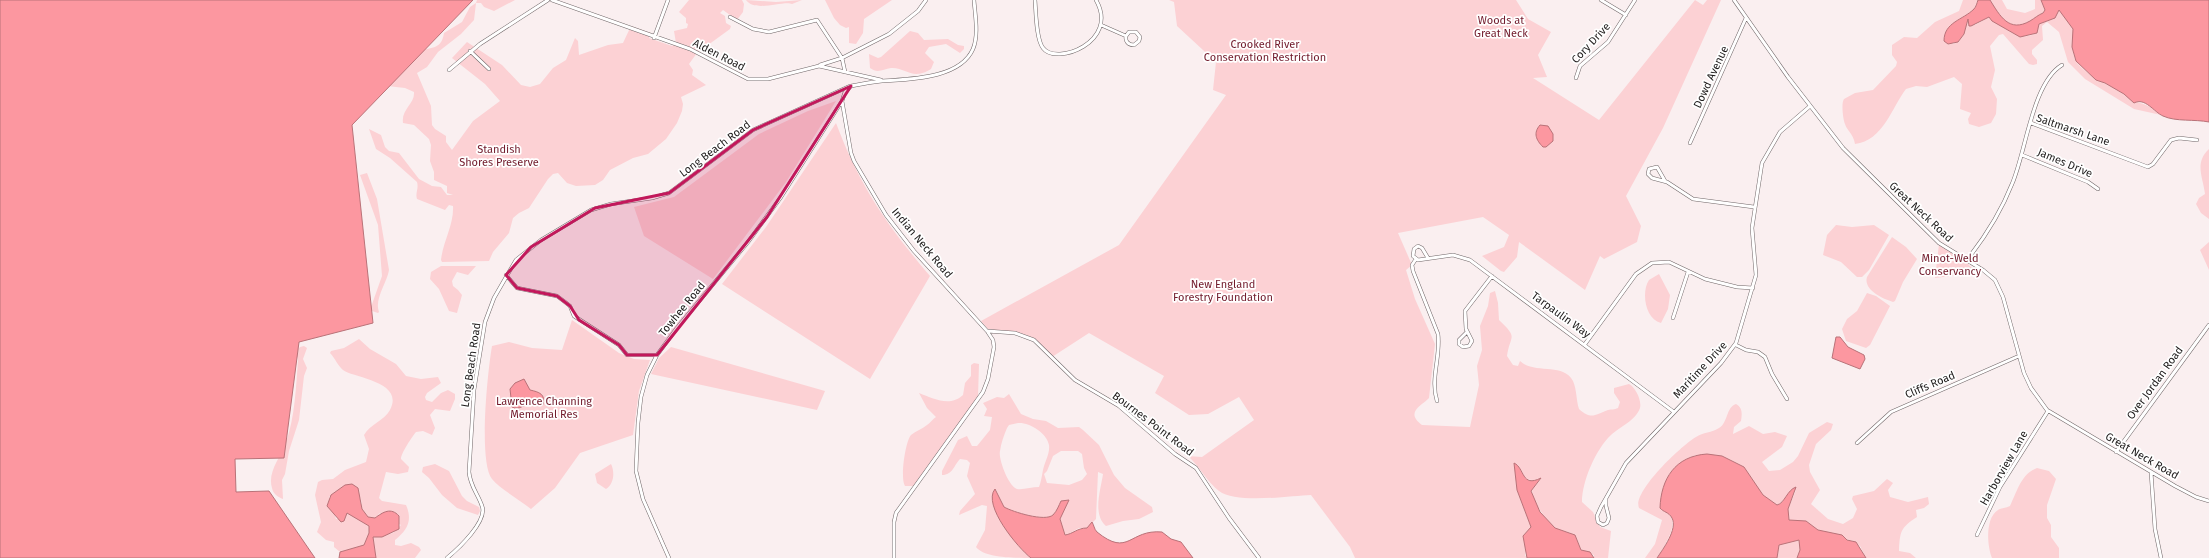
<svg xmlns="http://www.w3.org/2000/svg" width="2209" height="558" font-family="'Fira Sans',sans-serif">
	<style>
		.green { fill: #fcd1d4; fill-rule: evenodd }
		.water { fill: #fc97a0; stroke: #b97278 }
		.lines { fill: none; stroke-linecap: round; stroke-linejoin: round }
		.street-casing { stroke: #706768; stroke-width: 4 }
		.street { stroke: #fff; stroke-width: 3 }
		.marked { fill: #c2185b; fill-opacity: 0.2; stroke: #c2185b; stroke-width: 3; stroke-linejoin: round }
		.labels { text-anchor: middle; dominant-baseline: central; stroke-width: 3.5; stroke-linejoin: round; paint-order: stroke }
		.park-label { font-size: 11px; fill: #711a2b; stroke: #fff }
		.street-label { font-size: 11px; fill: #1e1b1b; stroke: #fff }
	</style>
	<rect width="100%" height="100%" fill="#faeff0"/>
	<path class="green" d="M477,0H515L494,11L484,7L481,3H476L474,20L461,34L438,52L427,67L417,73L431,106L432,125L435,129L446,136V142L452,150L473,121L500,101L485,84L452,58L467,42L502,65L521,85L530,87L540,84L553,68L566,60L575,38L578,41L579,55L608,45L623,43L631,26L651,33L649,38L672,46L676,43L674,31L687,28L688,24L686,23V18L679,12L689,0H742L744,4L743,12L737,20L723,10L720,13L725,16L726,23L731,26L730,29L697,53L689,64L693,70L692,75L706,85L681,97L683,104L682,111L677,123L666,139L648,154L633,158L610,170L603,180L595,185L576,186L567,183L558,173L553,174L548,179L529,208L519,213L513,218L509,233L493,252L489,261L442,262L441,260C443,241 454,225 453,206L449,205L445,210L417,199C415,193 419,189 417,182L390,158L376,149L369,129L381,135L385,147L389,151L399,153L419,179L432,186L441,187L447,195H453L447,193V186L434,180V172L430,161L431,145L429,139L414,125L403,123C401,109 415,104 414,92L405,88L387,86C395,78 407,58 416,53C430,45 441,52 444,33L462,22L470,7L476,3Z
		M746,0L776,2L802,0L792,4C784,0 755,13 746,0Z
		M825,0H892L864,19L863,33L856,44L849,43V27L846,28L840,25L834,18Z
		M1169,0H1516L1528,19L1551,32L1538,55L1547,77L1533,78L1599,120L1695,0L1703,5L1707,0H1721L1663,128L1626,196L1641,226L1637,242L1604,259L1600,256L1585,290L1519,242L1517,257L1504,272L1501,271L1482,256L1504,247L1509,235L1483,217L1398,233L1412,265L1406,270L1415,299L1435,344L1429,398C1423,405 1404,412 1422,425L1470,427L1479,385L1477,366L1482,350L1480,326L1488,306L1490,293L1495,291L1498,303L1499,320C1519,339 1510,334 1507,356L1513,365L1518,366L1520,361C1534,375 1563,362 1573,381C1577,390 1576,400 1579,409C1591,420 1595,415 1608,410C1612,409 1614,410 1618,408L1620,402L1614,393V388L1629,384C1635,387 1642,400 1640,408C1636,420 1620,427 1611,435C1596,449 1582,481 1582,502L1593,512L1600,527L1611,531L1608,558H1594V555L1582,550C1578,544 1578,537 1572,534C1568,531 1562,531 1557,529C1547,523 1532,501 1532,490L1541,479C1527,482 1523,479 1516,464L1517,490L1531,527L1525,555L1527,558H1355L1350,547L1311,495C1288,496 1236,504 1219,491C1208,483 1199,466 1188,456L1202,457L1254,420L1239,397L1208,414L1189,415L1155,393L1164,376L1089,333L1052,357L1026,335L988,329L981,321L1119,245L1226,95L1213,90L1216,62L1177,26L1174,2Z
		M1963,0H1978L1974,10L1956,21L1944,41L1953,44L1958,42L1964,34L1968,19L1975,25L1989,17C1993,21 1997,22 2002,26C2015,35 2022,40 2037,33L2039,24L2053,19L2059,10C2063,14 2072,24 2073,30C2076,44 2068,54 2081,67C2089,75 2097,79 2106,84C2116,88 2125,96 2135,101C2144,105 2154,106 2161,115L2134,109L2085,79L2068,62L2059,32L2047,22L2042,26L2043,40L2032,50V54L2037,60V64L2033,65L2029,64L2003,34L1999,35L1990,46L1995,70L1991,87L1997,99L1996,114L1991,123L1979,127L1969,124L1968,119L1971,113L1960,109L1962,84L1954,77L1927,87L1916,86L1906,89C1892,107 1883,141 1855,144C1853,133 1847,131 1845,124C1843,119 1841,103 1844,99L1855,93L1873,90L1896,66L1897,62L1892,55V45L1904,37L1917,38L1935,22L1959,11Z
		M1990,0H2002L2007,9L2025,13L2035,9V0H2041L2045,10C2042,14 2037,16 2033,19C2010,36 2001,17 1990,0Z
		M910,31L918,33L924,40L948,39L958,45L964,46V49L960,53L946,44L929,47L925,53L934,62L931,69C912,81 906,67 891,68C883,69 878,74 870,68L869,54L878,58L881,57Z
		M836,101L786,182L713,279L644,236L634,207L674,197L759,134L808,111Z
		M836,123C859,185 888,227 930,276L870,379L722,284L766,227Z
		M2209,149V219L2201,213L2196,204L2199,198L2205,194C2203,177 2194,163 2209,149Z
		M367,173L377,199L389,270C387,283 374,299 379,312L378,313L372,311L371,307L382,276L378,225L360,175Z
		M1836,225L1852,227L1874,225L1889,235L1869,270L1862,277H1857L1841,262L1823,255L1827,235Z
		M1892,237L1906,247L1917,259L1903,282L1895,301L1893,302C1883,299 1863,290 1867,277Z
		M2209,242V270L2200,250Z
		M1939,244L1962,257L1976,273L1935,278Z
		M441,266H476L468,275L457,272L452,281L453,286L458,290L462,295L457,313L449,311L439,289L430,279L431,272Z
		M1659,274L1670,295L1668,309L1661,323C1645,319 1641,292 1649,280Z
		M1867,293L1876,296L1890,306L1870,345L1866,348L1846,341L1842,329L1847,319L1857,311Z
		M572,320L619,353L634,359L650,360L639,391L633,435L580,453L555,488L531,509C520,500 500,489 492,479C478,461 488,369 492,346L509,342L532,348L562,350Z
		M359,339L370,349L396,364L406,376L421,379L438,377L441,383L427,393L425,397L426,400L432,402L441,393L448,390L455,394V399L450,411L435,409L430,415L435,428L432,435L423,431L416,432C412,437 401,453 401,459L409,467L408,472L398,474L386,472L379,498L382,501L406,505C413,521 407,530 395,540V545L401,546L411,543L419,547L421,550L415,558H376L373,537L393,533L401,525L380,513L375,518L368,517L362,509L361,499L345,485L329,497L336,519L346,518V514L349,513L369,526V533L364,545L340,552L334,547V542L326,540L317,532L321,522L315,495L318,482L322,480L333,479L345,470L366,462L369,449L364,435C370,424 384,421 390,410C405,381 353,378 343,370C338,366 335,358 330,353L331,351L344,348Z
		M304,346L307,348L303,359L307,368L304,376L299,420L289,451L285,474L282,480L283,499C278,497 273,494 272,488C267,472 281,457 286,442C295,417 296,387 298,360L296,352L300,347Z
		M671,347L825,391L817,410L651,374L659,358Z
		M974,363L979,364L978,397L917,481L913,486H905C900,479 905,442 911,435C916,431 922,429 927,425C930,423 933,419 936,417L927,408L919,393C934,399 950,407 963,395L965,383L971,376V365Z
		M1009,394L1021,414L1033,419L1046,421L1058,428L1079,427L1083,430L1099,445L1114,475L1125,488L1152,507L1153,512L1139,519L1123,521L1106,526C1092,514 1101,489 1103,474L1098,472L1096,519L1087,528H1079L1067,535L1063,533L1060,519L1069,500L1061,501C1059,505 1057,511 1053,515C1045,522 1013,512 1004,507L996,490C982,505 1018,548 1031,558C1016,558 984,558 976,547L985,530L987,506L982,505L959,515L960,511L975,494L967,476L970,463L967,460L960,459C954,465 953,475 942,475V471L958,440L967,436L972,446H977L990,430L992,417L984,416L987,409L983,403L997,397L1004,398ZM1018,423C1029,422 1047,433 1049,445C1050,454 1045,461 1043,470C1042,475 1041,482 1039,487C1032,487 1023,490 1017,489C1009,487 998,459 1000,451C1001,443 1004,435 1007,428L1009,425ZM1061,451H1078L1082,454L1084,468L1087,474L1082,480L1069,485L1047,483L1044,474L1047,471L1053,456Z
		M1736,404C1743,408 1742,414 1741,421L1734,427L1733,434L1749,426L1763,434L1775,432L1787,436L1782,447L1762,462L1769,471L1780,470L1793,462L1798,456L1809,433L1827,422L1833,424L1831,430L1816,444L1809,465L1810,472L1820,490L1811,504L1828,519L1843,524L1853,518L1857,509L1852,499L1853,496L1874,491L1887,479L1893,483L1888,490L1890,497L1908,502L1928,497L1929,504L1924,508L1916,510L1917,517C1900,528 1900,532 1899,551L1910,553L1916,558H1866L1860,546L1853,541L1818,530L1806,521H1789L1788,509L1796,490L1777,505L1763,495L1744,467L1722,456L1695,455L1669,474L1661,495V510C1685,517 1665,545 1657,558H1645L1655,544L1662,520L1639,508C1632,492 1682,445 1696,437C1703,432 1712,433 1719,428C1728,423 1726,407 1736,404Z
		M435,464L449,471L462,496L467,501L479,507L480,511L478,515L457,508L442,495L429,478L422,472L423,467Z
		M611,464C615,472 614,484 606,489L597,483L595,474Z
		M2037,468L2049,471L2056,479L2047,505V518L2051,525V537L2059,548V558H1992C1987,546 1985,518 1998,510C2001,508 2006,508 2010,506C2017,492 2021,474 2037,468Z
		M1799,540L1800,551L1797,558H1777L1779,545Z"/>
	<path class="water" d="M0,0H473L352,125L373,323L299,342L284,458L235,459L236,492L269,491L315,558H0Z
		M1978,0H1990C2000,16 2009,33 2030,21C2035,18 2038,15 2043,13L2045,10L2041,0H2209V122C2195,119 2176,122 2163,116C2154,112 2145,97 2134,103L2124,94L2105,83L2096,80L2076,61L2072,47L2073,29L2059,10L2055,18L2039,24L2037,33L2020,37L1992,21L1989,17L1971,26H1969L1968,19L1964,34L1958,42L1948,44L1944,41C1944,22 1963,20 1974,9C1976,7 1977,3 1978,0Z
		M1540,125L1548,126L1553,134V141L1546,147H1543C1536,140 1533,133 1540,125Z
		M1836,337H1840L1848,347L1864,355L1865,359L1860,369L1832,358Z
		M524,379L530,390C539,392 546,394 543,405L532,400C526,404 519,411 512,407L510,389L515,383Z
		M1707,454L1722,456L1744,467L1763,495L1777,505C1785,503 1787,490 1796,487L1788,509L1789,520L1806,521L1818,530L1842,535L1847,540L1856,542L1866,558H1797L1800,550L1799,540L1779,545L1777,558H1657C1663,549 1678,529 1672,518C1669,512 1663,512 1660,508C1661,479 1675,456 1707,454Z
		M1514,463C1525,468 1521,488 1541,478L1531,491L1540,512L1555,528L1575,535L1581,550L1590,552L1594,558H1527L1523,536L1531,527L1517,490Z
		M352,484L358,488L362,509L368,517L375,518C383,512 391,507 399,516V529L382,537H373L376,558H339L340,552L364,545L369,533V526L347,513L344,521L341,522L327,506L331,495L345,485Z
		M995,489L1004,507C1013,512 1045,522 1053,515C1057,511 1059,505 1061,501L1069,500L1060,519L1065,535C1073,534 1077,528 1087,528L1092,522C1094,525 1094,529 1097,532C1129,558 1129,529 1162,532L1171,539L1181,542L1193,558H1031C1018,548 982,505 995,489Z"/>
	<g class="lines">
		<defs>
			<path id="street" d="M552,0L690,49L748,79H768L819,66L881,80
				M1035,0C1036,12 1036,39 1043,48C1056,66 1120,42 1096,0
				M1601,0L1626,15
				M1734,0L1788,77L1843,148L1939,243L1983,270L1995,280L2003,297L2024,373L2031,388L2047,410L2175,486L2196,497L2209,501
				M730,17L753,29L769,32L817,20L842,58L820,65
				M1101,25L1126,36C1125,41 1128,45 1134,45L1139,41L1140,37L1136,32H1129L1126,36
				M654,38L668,0
				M470,51L489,69
				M449,70L480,44L548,0
				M845,72L842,58L889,34L918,11L926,0
				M1576,78L1580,66L1608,42L1635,0
				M2031,123L2148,167L2153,164L2171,140L2179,138L2197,140
				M1690,143L1746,18
				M2022,155L2088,182L2098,189
				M1665,181L1657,167L1649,169L1648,174L1652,178L1667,182L1693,199L1754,207
				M1428,258L1422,248L1418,246L1414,249L1413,256L1418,260L1453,255L1470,260L1674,412
				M1416,259L1412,265L1413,271L1438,334C1441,357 1430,378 1437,401
				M1967,260C1985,237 2001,212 2012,184C2026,152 2032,83 2062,65
				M506,275L517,288L557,296L565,302L570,306L574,316L619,345L627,355H657
				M1673,318L1688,272
				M987,331L1015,333L1034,340L1075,380L1119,406L1175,454L1196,468L1229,518L1259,558
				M1467,332L1459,340V344L1463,347L1469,346L1472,341L1466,329L1465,311L1492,276
				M1585,344L1636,274L1652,263L1669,262L1705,279L1737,287L1753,288
				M1736,345L1746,350L1758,352L1765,357L1772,374L1787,399
				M1857,443L1891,412L2019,356
				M2116,452L2209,325
				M2151,472L2155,529L2161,558
				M1606,499V506L1609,518L1607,523L1603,525L1598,522L1597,516L1601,507L1626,463L1721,363L1736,343L1756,275L1752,228L1762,163L1780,132L1809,107
				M1977,535L2000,487L2048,411
				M447,558C458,549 488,521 482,506C478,494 470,486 469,472L474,390L485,322L494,298L516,260L541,240L591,210L611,204L652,198L669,193L753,130L850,86
				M669,558L643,499L636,471L638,423L641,397L647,375L657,355L677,328L748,242L781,197L842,101
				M894,558V522L896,513L983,392L988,379L994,347L993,340L987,331L914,251L886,215L854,161L851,153L842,101L845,92L851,86C861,84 871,82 882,81C909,79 960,79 973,49C979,34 975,15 974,0"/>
		</defs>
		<use href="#street" class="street-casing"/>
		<use href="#street" class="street"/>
	</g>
	<path class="marked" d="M851,86L767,217L657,355H627L619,345L579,320L570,306L557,296L517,288L506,275L531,247L595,208L669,193L753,130Z"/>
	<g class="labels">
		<g class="park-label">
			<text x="1501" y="20">Woods at<tspan x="1501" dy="13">Great Neck</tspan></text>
			<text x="1265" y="44">Crooked River<tspan x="1265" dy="13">Conservation Restriction</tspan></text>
			<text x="499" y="149">Standish<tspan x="499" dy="13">Shores Preserve</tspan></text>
			<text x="1950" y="258">Minot-Weld<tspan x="1950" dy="13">Conservancy</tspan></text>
			<text x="1223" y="284">New England<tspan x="1223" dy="13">Forestry Foundation</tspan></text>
			<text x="544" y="401">Lawrence Channing<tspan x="544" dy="13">Memorial Res</tspan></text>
		</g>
		<g class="street-label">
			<text transform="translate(1591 43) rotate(-47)">Cory Drive</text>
			<text transform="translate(719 55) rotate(27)">Alden Road</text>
			<text transform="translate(1711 77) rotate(-65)">Dowd Avenue</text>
			<text transform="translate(2073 130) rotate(19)">Saltmarsh Lane</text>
			<text transform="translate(715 149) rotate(-37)">Long Beach Road</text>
			<text transform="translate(2065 163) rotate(23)">James Drive</text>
			<text transform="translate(1921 212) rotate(43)">Great Neck Road</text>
			<text transform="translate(922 243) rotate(50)">Indian Neck Road</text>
			<text transform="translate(682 309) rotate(-51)">Towhee Road</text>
			<text transform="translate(1561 315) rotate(36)">Tarpaulin Way</text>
			<text transform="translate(471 365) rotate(-82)">Long Beach Road</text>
			<text transform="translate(1700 370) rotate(-47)">Maritime Drive</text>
			<text transform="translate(2155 383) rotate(-54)">Over Jordan Road</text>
			<text transform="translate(1930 385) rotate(-23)">Cliffs Road</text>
			<text transform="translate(1153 424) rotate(37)">Bournes Point Road</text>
			<text transform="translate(2142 456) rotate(30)">Great Neck Road</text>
			<text transform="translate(2004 468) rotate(-60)">Harborview Lane</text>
		</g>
	</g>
</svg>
